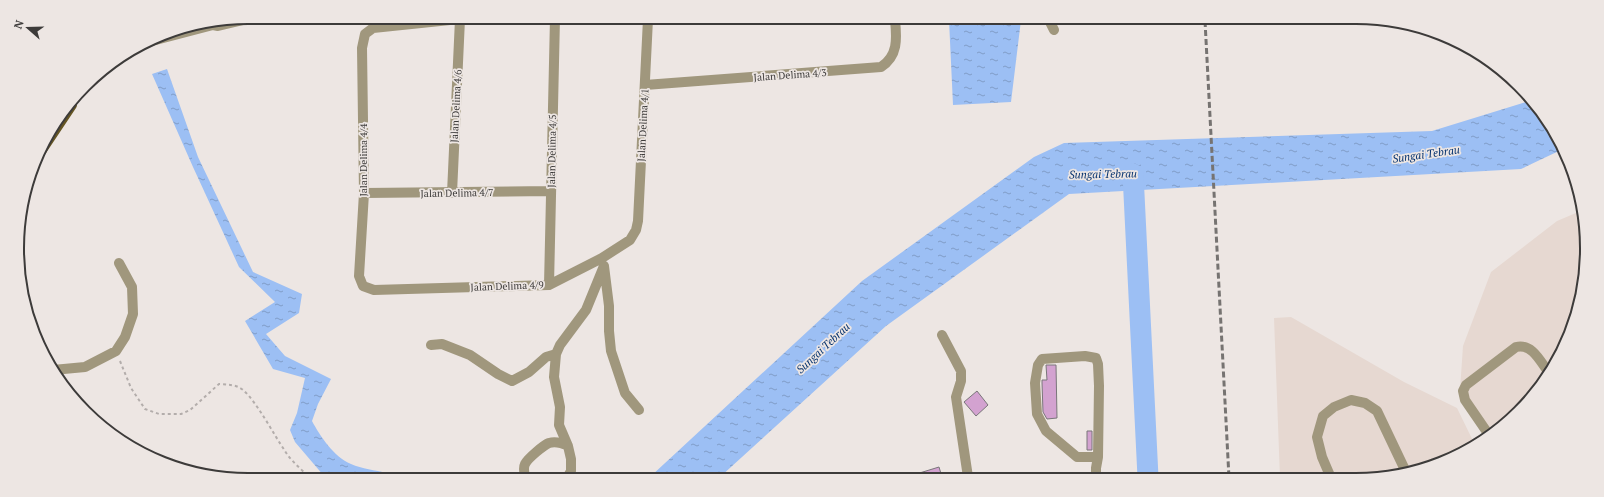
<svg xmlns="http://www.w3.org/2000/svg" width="1604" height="497" font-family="'PT Serif',serif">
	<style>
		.built { fill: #e6d8d1 }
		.water { fill: url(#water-ripples) }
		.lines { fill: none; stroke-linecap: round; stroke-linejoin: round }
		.river { stroke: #9cbff4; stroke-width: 21 }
		.building { fill: #d3a2d0; stroke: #7a767a }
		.path { stroke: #b3adab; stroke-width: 2; stroke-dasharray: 3 3; stroke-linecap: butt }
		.minor { stroke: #a0977d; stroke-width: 10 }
		.major { stroke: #655523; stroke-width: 10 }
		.rail { stroke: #767371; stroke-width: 3; stroke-dasharray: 6 3; stroke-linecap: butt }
		.labels { text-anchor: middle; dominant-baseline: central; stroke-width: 3.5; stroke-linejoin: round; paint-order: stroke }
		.street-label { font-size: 10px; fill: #3d3b3a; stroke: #ede6e3 }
		.water-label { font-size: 11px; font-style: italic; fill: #05326e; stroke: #ede6e3 }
		.rim { fill: none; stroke: #3d3b3a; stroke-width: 2 }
	</style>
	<defs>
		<pattern id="water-ripples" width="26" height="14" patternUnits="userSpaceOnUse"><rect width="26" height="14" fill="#9cbff4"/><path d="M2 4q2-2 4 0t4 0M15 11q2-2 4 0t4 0" fill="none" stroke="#809cc7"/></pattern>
	</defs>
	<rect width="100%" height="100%" fill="#ede6e3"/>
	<path class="built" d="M1583,210V294L1556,364L1508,422L1485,438L1460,390L1463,346L1491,272L1557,221Z
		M1291,317L1404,382L1457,408L1475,445L1458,456L1386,478H1280L1274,318Z"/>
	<path class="water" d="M949,20H1021L1011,102L953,105Z
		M167,69L198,157L253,272L302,294L299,313L266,334L285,356L331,379L318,404L312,421C320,436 334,457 351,464C362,469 375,470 387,473L389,476H324L295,442L290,430L297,413L305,378L273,369L245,321L275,302L239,267L193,167L152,74Z
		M1529,101L1548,120L1561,150L1521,169L1069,194L886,326L720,477L651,476L862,281L1034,157L1064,143L1432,131Z"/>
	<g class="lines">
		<path class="river" d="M1133,174L1148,477"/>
	</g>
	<path class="building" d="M1046,365H1056L1057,418L1047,419L1043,412L1042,383V380H1047Z
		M977,391L988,405L976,416L964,402Z
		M1087,431H1092V450H1087Z
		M939,467L942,477H914L913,475Z"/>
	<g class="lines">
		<path class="path" d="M120,361L131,388L145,409L159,414H181L190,410L219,384C228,385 236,384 243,390C257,402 274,435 285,451C291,461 300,468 308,476"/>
		<path class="minor" d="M469,18L373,28L365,34L362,48L364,193L359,276L363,286L374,290L549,285L602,258L630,240L636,230L638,221L648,19
			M1049,20L1054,30
			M148,42L213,25L218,26L255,17
			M645,85L881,67C898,56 897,39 895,20
			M364,193L551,191
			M452,193L460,19
			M604,266L609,306V331L611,351L625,393L639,410
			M549,285L555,18
			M942,335L961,371V381L956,397L968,477
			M431,345L442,344L470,355L498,374L512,381L529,372L546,357L556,354
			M53,370L85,367L116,351L125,337L133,314L132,287L119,263
			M1489,435L1465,400L1463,391L1466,385L1516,347C1532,343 1540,361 1549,373
			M525,476C524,472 523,468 525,464C528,458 544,445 549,443C556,441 562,443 568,446
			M568,476L571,471V459L568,446L559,425L560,407L554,377L556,354L560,345L586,310L604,266
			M1096,477V468L1098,457L1099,386L1098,364L1096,358L1085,356L1042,359L1038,365L1035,383L1037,414L1046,431L1077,457H1098
			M1331,478L1322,457L1317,437L1323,416L1334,407L1351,400L1365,403L1377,411L1406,472"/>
		<path class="major" d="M38,156L72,105"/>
		<path class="rail" d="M1205,21L1229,478"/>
	</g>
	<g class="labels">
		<g class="street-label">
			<text transform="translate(790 75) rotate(-4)">Jalan Delima 4/3</text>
			<text transform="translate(456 106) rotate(-87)">Jalan Delima 4/6</text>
			<text transform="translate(643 125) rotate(-87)">Jalan Delima 4/1</text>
			<text transform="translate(552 151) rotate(-89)">Jalan Delima 4/5</text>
			<text transform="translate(363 160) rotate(-90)">Jalan Delima 4/4</text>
			<text transform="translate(457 193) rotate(-1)">Jalan Delima 4/7</text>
			<text transform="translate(507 286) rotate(-2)">Jalan Delima 4/9</text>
		</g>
		<g class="water-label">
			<text transform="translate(1426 154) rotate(-8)">Sungai Tebrau</text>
			<text transform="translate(1103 174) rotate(-1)">Sungai Tebrau</text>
			<text transform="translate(823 348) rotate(-43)">Sungai Tebrau</text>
		</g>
	</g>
	<path d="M0 0H1604V497H0ZM248 24H1356A224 224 0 0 1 1580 248V249A224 224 0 0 1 1356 473H248A224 224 0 0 1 24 249V248A224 224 0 0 1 248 24Z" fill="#ede6e3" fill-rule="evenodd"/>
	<path class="rim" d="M248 24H1356A224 224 0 0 1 1580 248V249A224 224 0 0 1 1356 473H248A224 224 0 0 1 24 249V248A224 224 0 0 1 248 24Z"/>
	<g transform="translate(28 28) rotate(290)" stroke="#ede6e3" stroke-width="3" paint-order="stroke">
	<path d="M0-3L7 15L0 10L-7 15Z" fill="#3d3b3a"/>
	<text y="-6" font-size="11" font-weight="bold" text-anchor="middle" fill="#3d3b3a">N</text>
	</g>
</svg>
